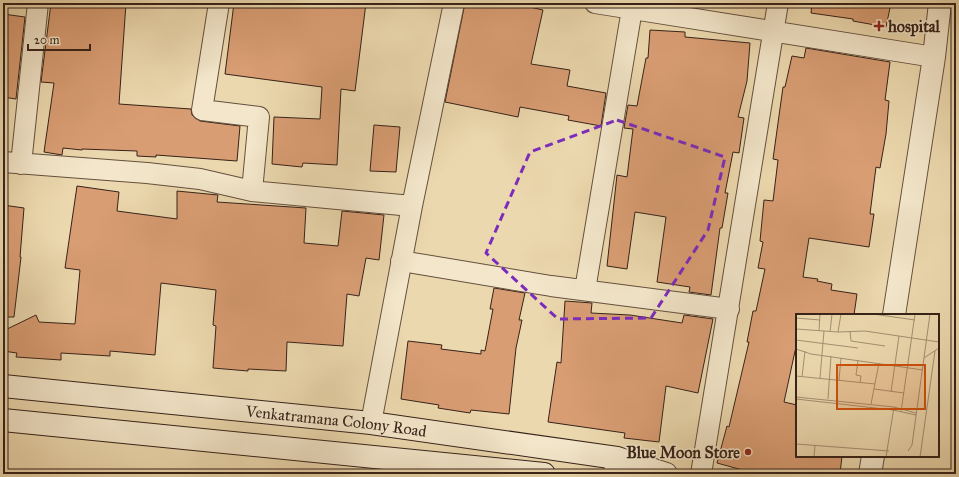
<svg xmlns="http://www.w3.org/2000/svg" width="959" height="477" font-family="'IM FELL Great Primer',serif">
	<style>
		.building { fill: #d99d73; stroke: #362219 }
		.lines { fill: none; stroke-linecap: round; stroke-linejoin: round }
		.minor-casing { stroke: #64503e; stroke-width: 22 }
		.tertiary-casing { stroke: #64503e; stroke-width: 24 }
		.secondary-casing { stroke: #362219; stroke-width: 24 }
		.minor { stroke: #f3e6ca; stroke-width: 20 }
		.tertiary { stroke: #f3e6ca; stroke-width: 22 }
		.secondary { stroke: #f3e6ca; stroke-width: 22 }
		.marked { fill: none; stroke: #7b2cbf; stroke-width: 3; stroke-dasharray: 8 5; stroke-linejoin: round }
		.poi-dot { fill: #8f2418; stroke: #f3e6ca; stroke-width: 1.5 }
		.labels { text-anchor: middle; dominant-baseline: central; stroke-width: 3; stroke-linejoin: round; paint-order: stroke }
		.poi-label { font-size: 16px; font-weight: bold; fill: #362219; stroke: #f3e6ca; text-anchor: start }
		.street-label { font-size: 16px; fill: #362219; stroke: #f3e6ca }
		.inset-road { fill: none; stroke: #a38f72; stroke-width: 1 }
		.view { fill: #cd510e; fill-opacity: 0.15; stroke: #cd510e; stroke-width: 2 }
		.inset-edge { fill: none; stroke: #362219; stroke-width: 2 }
	</style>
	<rect width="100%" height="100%" fill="#ecd8ae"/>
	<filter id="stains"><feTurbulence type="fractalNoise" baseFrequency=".005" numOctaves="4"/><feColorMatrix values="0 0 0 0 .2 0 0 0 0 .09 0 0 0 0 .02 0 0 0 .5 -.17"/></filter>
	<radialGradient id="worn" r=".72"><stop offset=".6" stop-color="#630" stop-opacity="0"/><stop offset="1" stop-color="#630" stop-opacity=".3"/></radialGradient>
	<path class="building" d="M51,3H126L119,104L191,109L192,115L200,121L240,126L237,161L156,155V157L137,156V151L82,149V150L63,148L62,155L44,152L54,83L41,82Z
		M234,3H366L355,91L341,89L337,165L303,163L302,167L272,164L274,117L320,119L322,87L225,74Z
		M465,3H512L543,10L531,64L570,70L567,86L606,93L601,126L568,120L569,116L520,107L518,117L445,102Z
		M812,3H891L886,27L853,21V19L811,13Z
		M3,14L25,17L16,99L3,97Z
		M650,30L685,32V37L750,43L747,81L738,117L744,118L739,153L733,152L725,193H728L722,228H720L711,295L689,292L690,287L657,282L666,217L635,212L627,269L607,266L617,175L627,177L633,129L624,128L628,105L637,106L646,58H648Z
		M806,48L890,62L885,100L889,101L886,134L880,168L876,167L870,214H874L869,247L809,238L803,277L818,279L817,281L832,284L831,290L857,294L854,315H797V342L784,402L797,405V456H842L840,474H805L771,470L769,474H757L717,463L727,426L729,427L749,342H747L753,311H756L765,269L758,268L763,242L760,241L764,200L773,201L778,160L773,159L783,87H785L792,56L804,58Z
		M374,125L400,127L396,172L370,171Z
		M77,186L119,192L117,211L177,219V191L218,195L217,202L306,208L304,243L338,246L342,211L384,215L379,260L366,258L359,296L347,294L343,346L287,342L286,371L248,369V371L213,368L216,326L213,325L216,290L161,283L155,355L110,351V356L61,353V360L16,357L17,353L3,351V331L36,315L39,322L75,324L80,270L65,268Z
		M3,205L24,208L20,257H21L14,317H3Z
		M494,288L525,293L519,320H522L516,348L509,414L471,410L470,413L438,408L439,405L401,399L408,341L442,345L441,349L481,354V350L485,351L493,309H490Z
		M565,301L592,303L591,313L630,315L682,323L684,315L713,319L698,393L666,386L659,442L624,438L625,433L548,422L557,362L561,363Z"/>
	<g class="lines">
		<defs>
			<path id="minor" d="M219,3L202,110L259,117L252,191
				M595,3L934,57
				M3,162L147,173L200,179L252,191L412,206
				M21,164L38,3
				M401,261L551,286L729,309
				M585,290L633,3
				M371,423L412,206L454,3
				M701,474L778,3"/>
			<path id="tertiary" d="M894,315L934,57L940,3
				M620,459L666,474
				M870,474L873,456"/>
			<g id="secondary">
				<path id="s1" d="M3,386L371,423L617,458L615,474"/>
				<path d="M3,420L544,474"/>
				<path d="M637,474L638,465"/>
			</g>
		</defs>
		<use href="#minor" class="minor-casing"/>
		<use href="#tertiary" class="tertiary-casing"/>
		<use href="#secondary" class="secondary-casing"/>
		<use href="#minor" class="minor"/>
		<use href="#tertiary" class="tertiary"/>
		<use href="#secondary" class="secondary"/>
	</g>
	<path class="marked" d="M617,120L725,157L708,230L651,318L558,319L486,253L530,152Z"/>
	<g class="poi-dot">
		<path d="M877 20h4v4h4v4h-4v4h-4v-4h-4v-4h4z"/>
		<circle cx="748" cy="452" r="4"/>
	</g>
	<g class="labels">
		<g class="poi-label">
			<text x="888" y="26">hospital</text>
			<text x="740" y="452" text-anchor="end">Blue Moon Store</text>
		</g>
		<g class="street-label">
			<text stroke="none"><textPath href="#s1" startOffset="335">Venkatramana Colony Road</textPath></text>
		</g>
	</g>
	<g transform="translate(796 314)">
		<rect width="143" height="143" fill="#ecd8ae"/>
		<path class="inset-road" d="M77,0L119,6M0,4L24,6M0,15L42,18L69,17L143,28M23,17L24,0M54,17L55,27L89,32M34,18L36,0M42,18L45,0M0,26L62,34M0,35L15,40L127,56M128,44L143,34M62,46L60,61L65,62L64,69M0,62L79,70M6,63L9,37M24,64L28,17M43,66L45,44M78,75L108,79M95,78L103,22M0,83L98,93L90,143M0,85L97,96M32,85L35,42M75,90L83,49M98,93L120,99M97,96L120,101M105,98L119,0M0,130L93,137M112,137L116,131L134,0M18,143L19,131M124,143L139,37"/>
		<path class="view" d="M41,51H129V95H41Z"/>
		<rect width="143" height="143" class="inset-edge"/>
	</g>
	<rect width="959" height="477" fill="none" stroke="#ecd8ae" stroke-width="16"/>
	<rect x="4" y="4" width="951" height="469" fill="none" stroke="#362219" stroke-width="2"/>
	<rect x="8" y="8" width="943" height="461" fill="none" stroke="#362219"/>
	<path d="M28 44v6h62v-6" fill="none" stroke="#362219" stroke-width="2"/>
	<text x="34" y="44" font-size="12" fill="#362219" stroke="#f3e6ca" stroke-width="3" paint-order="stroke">20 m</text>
	<rect width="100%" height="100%" filter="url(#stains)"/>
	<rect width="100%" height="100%" fill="url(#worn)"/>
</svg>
